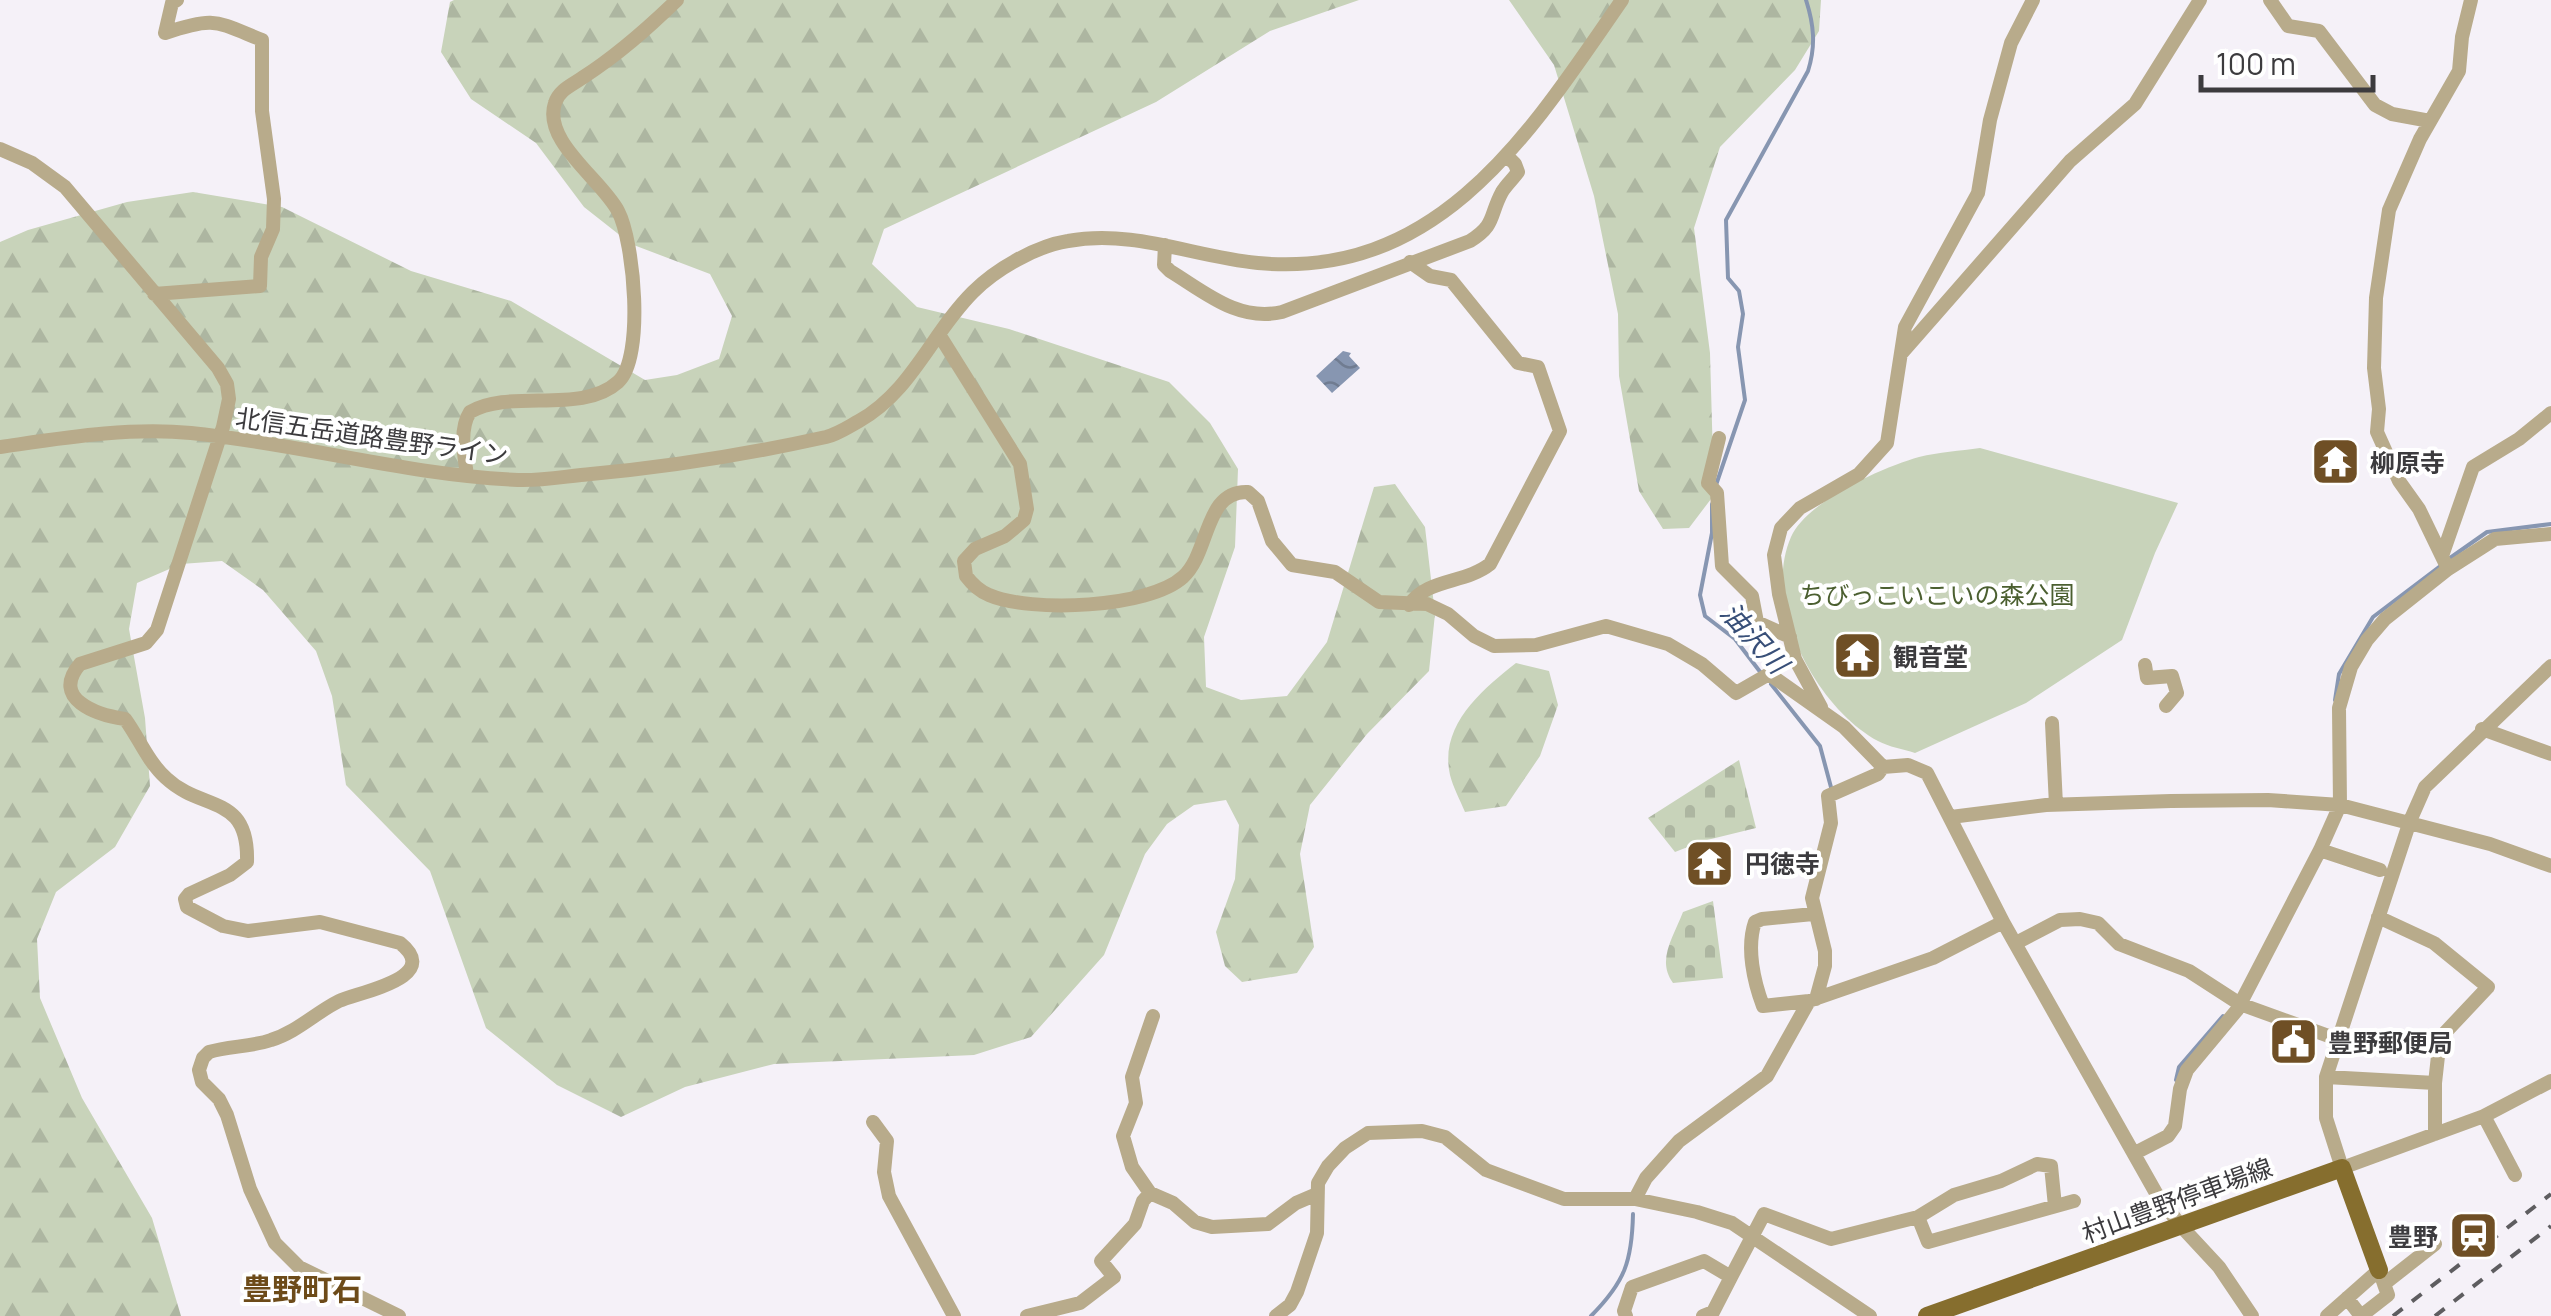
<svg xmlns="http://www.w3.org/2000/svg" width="2551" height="1316" font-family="Manrope,'Noto Sans JP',sans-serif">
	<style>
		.green { fill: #c8d3ba }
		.forest { fill: url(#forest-firs) }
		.cemetery { fill: url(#cemetery-stones) }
		.water { fill: url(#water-waves) }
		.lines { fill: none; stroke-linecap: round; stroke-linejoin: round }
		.stream { stroke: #8796b1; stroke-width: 4 }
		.minor { stroke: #b8ab8b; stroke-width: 14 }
		.major { stroke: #866e2e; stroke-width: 18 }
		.rail { stroke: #5e5d60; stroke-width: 4; stroke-dasharray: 12 12; stroke-linecap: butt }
		.labels { text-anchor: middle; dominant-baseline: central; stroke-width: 8; stroke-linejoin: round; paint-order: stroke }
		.street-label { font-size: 25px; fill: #3c3b3e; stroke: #fff }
		.poi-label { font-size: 25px; font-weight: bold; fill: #3c3b3e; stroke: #fff; text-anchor: start }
		.park-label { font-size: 25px; fill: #4b5f30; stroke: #fff }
		.water-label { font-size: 28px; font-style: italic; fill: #384f78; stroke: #fff }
		.quarter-label { font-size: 30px; font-weight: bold; fill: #6d4b19; stroke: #fff }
	</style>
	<defs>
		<pattern id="forest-firs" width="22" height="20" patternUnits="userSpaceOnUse" patternTransform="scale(2.5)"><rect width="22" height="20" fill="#c8d3ba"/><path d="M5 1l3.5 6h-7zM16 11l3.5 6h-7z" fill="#adb6a1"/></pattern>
		<pattern id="cemetery-stones" width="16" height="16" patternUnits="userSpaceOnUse" patternTransform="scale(2.5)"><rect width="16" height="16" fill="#c8d3ba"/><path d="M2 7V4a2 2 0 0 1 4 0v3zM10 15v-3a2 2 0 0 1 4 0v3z" fill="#adb6a1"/></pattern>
		<pattern id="water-waves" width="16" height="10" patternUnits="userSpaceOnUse" patternTransform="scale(2.5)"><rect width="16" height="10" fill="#8796b1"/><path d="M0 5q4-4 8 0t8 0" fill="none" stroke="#707c91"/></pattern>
	</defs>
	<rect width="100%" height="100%" fill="#f5f1f8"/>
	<path class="green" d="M1980,448L2178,503L2155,553L2122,640L2026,703L1915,753C1903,749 1889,747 1878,741C1817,708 1761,605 1791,537C1807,501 1883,467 1919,457C1939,452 1960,451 1980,448Z"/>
	<path class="forest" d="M454,0H1359L1270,31L1156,102L884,229L872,264L917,307L1009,329L1169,382L1210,423L1238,469L1235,547L1204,637L1206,687L1241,700L1287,696L1327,642L1374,487L1395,484L1425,527L1435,614L1429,671L1367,734L1310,805L1300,854L1314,947L1297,973L1242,982L1225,966L1216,932L1235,879L1239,825L1226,800L1194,805L1167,824L1145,854L1104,955L1031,1037L974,1055L774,1064L685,1087L621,1117L557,1085L486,1028L430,871L346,785L332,696L316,651L263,590L222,561L181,564L137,583L129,629L145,718L150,786L115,847L56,892L37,939L40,998L82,1098L152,1218L181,1316H0V242L28,230L127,202L193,192L282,207L411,271L511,301L645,380L677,375L719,359L732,316L710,274L631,244L584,207L536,143L471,99L441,52L450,2Z
		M1509,0H1821L1819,31L1795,70L1720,147L1694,228L1710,353L1714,495L1689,528L1663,529L1639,491L1619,376L1618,314L1594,196L1554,65Z
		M1516,663L1549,671L1558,705L1540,756L1506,806L1465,812C1460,800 1453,787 1450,775C1439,725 1482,690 1516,663Z"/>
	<path class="cemetery" d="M1739,760L1756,828L1703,841L1675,852L1648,818Z
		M1713,901L1723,978L1673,983C1656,960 1674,936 1683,912Z"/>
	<path class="water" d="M1343,351L1351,353L1349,356L1360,368L1332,393L1316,376Z"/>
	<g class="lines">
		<path class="stream" d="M1716,485L1745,400L1738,347L1743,314L1739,291L1728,278L1726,220L1808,71C1816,46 1814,25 1806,0
			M1712,504V533L1700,595L1705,616L1735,639L1761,673
			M2450,558L2487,532L2551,524
			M1771,684L1820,746L1832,791
			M2335,700L2339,674L2373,617L2443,564
			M2176,1080L2179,1067L2223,1016
			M1591,1316C1625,1282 1632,1261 1633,1214"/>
		<path class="minor" d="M2270,0L2288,26L2319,31L2375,105L2392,114L2430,121
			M0,149L32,163L65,187L218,368L227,384L229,399L223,427L157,630L146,643L80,664C50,699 97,715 125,719C139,738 148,762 166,778C202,812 249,793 247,862L230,875L189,894L185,899L187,907L223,926L248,931L320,922L400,943C444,978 358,992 339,1001C315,1013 297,1032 271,1040C251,1047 229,1046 209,1052L203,1058L199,1070L202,1082L219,1099L227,1115L250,1189L275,1243L299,1267L399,1316
			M1165,245L1164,265L1170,271C1206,293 1238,322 1282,312L1470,241C1496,225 1489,216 1502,192C1506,185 1513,179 1518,172L1515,164L1507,156
			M154,294L260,286L261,257L273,229L274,199L262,111V40C215,21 215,16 165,33L172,3L177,0
			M940,336L1020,464L1027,509L1024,520L1005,536L975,549L964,561L966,576C972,584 979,591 989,595C1031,613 1149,608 1183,577C1210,553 1204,490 1248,492L1258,501L1272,541L1292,565L1335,572L1379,602L1427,604L1448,614L1474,636L1494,646L1536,645L1606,626L1668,644L1702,664L1736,693L1769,674L1844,727L1883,767L1908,765L1927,773L2003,922L2156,1193L2180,1225L2219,1267L2252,1316
			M1901,354L2070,161L2135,104L2200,0
			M1719,438L1708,483L1717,493L1722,566L1752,596L1757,622L1790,637
			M0,447C63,438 127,427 191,433C301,444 407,475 518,480C542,481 567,476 591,474C669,467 749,454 826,437C838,434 848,427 859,421C912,391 931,334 973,292C996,269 1036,246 1068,241C1134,229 1194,257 1258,263C1440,280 1532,130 1622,0
			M467,475C464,455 459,429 470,412C510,388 582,415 618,382C645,358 634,241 618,211C602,180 542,141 555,103C559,90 572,85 582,78C618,55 647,29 677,0
			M2442,556L2473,467L2519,439L2551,413
			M2448,569L2419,509L2399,481L2377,432L2379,409L2374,368L2376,298L2389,210L2420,139L2459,71L2462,37L2471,0
			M1409,605C1427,578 1465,584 1490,564L1560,431L1538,367L1518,363L1451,280L1430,276L1410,262
			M2145,665L2147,678L2172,676L2177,693L2166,706
			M2551,666L2425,787L2410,821L2326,1077V1118L2342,1168L2484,1116L2551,1081
			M1821,707L1795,659L1779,594L1774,555L1781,528L1800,508L1859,474L1887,443L1905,327L1978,193L1990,120L2011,43L2033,0
			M2052,723L2056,805
			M2482,729L2551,754
			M1951,817L2046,805L2171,801L2268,800L2340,805L2490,844L2551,866
			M2320,850L2380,870
			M2378,917L2434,943L2488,987L2440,1038L2435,1083
			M2016,943L2060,920L2080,919L2098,923L2119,944L2189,971L2240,1004L2337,1039
			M1816,999L1825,966V951L1812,898L1831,823L1828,796L1878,774L1883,767
			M1809,1001L1763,1006C1754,982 1746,948 1755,922L1762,919L1813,914
			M2326,1077L2435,1083V1134
			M2484,1116L2515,1175
			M873,1122L887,1141L884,1172L889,1196L954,1316
			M2135,1153L2168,1136L2175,1126L2180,1089L2187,1070L2237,1010L2320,850L2340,805L2339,708L2351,667L2367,640L2385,619L2448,569L2495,539L2551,534
			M1150,1193L1132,1167L1123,1136L1136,1103L1132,1077L1153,1016
			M1635,1199L1646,1178L1679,1141L1767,1076L1809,1001L1933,958L2003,922
			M1918,1217L1928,1242L2074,1201
			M2347,1298L2361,1316L2388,1295L2384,1284
			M1027,1316L1080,1303L1114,1277L1101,1261L1135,1224L1143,1201L1150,1193L1173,1203L1195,1222L1212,1227L1268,1224L1296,1203L1317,1194
			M1276,1316L1290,1305L1297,1292L1317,1233L1318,1183L1328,1166L1345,1148L1368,1133L1422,1131L1445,1137L1486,1170L1564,1199H1635L1697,1212L1732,1223L1870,1316
			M1626,1316L1624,1311L1632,1287L1704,1261L1731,1277L1764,1214L1831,1239L1918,1217L1954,1195L2001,1181L2037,1164L2051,1166L2055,1206
			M1703,1316L1713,1312L1731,1277
			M2327,1316L2379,1270L2384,1284L2435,1244"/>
		<path class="major" d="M1927,1316L2342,1168L2379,1270"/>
		<path class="rail" d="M2393,1316L2551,1194
			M2435,1316L2551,1226"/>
	</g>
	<defs>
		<symbol id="temple-square" viewBox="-11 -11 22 22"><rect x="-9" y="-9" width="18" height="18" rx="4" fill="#6f4f25" stroke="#fff"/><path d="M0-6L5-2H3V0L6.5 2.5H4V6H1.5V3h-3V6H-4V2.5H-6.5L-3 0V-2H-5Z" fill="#fff"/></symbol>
		<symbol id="civic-square" viewBox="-11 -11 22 22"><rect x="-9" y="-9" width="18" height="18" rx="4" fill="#6f4f25" stroke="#fff"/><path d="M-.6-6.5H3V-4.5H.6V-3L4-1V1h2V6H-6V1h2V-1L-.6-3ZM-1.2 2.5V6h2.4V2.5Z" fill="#fff"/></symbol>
		<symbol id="station-square" viewBox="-11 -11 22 22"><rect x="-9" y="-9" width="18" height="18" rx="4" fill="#6f4f25" stroke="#fff"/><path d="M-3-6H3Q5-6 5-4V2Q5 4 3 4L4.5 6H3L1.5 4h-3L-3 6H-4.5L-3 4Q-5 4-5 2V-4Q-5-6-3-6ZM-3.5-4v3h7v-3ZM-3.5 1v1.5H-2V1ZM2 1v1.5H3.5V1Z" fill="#fff"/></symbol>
	</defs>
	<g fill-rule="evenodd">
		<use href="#temple-square" x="2308" y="434" width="55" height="55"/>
		<use href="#temple-square" x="1830" y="628" width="55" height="55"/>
		<use href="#temple-square" x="1682" y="836" width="55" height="55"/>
		<use href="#civic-square" x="2266" y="1014" width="55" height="55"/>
		<use href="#station-square" x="2446" y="1208" width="55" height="55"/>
	</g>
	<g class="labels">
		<g class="street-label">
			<text transform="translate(372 436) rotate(8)">北信五岳道路豊野ライン</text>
			<text transform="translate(2177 1200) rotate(-20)">村山豊野停車場線</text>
		</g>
		<g class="poi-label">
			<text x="2370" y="462">柳原寺</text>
			<text x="1893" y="656">観音堂</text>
			<text x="1745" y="863">円徳寺</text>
			<text x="2328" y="1042">豊野郵便局</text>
			<text x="2438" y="1236" text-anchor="end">豊野</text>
		</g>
		<g class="park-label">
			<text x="1937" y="594">ちびっこいこいの森公園</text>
		</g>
		<g class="water-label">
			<text transform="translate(1755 637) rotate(48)">油沢川</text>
		</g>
		<g class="quarter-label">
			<text x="302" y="1288">豊野町石</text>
		</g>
	</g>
	<path d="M2201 75v15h172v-15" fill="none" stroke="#3c3b3e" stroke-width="5"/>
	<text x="2216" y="75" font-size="30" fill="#3c3b3e" stroke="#ffffff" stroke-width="8" paint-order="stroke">100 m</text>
</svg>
